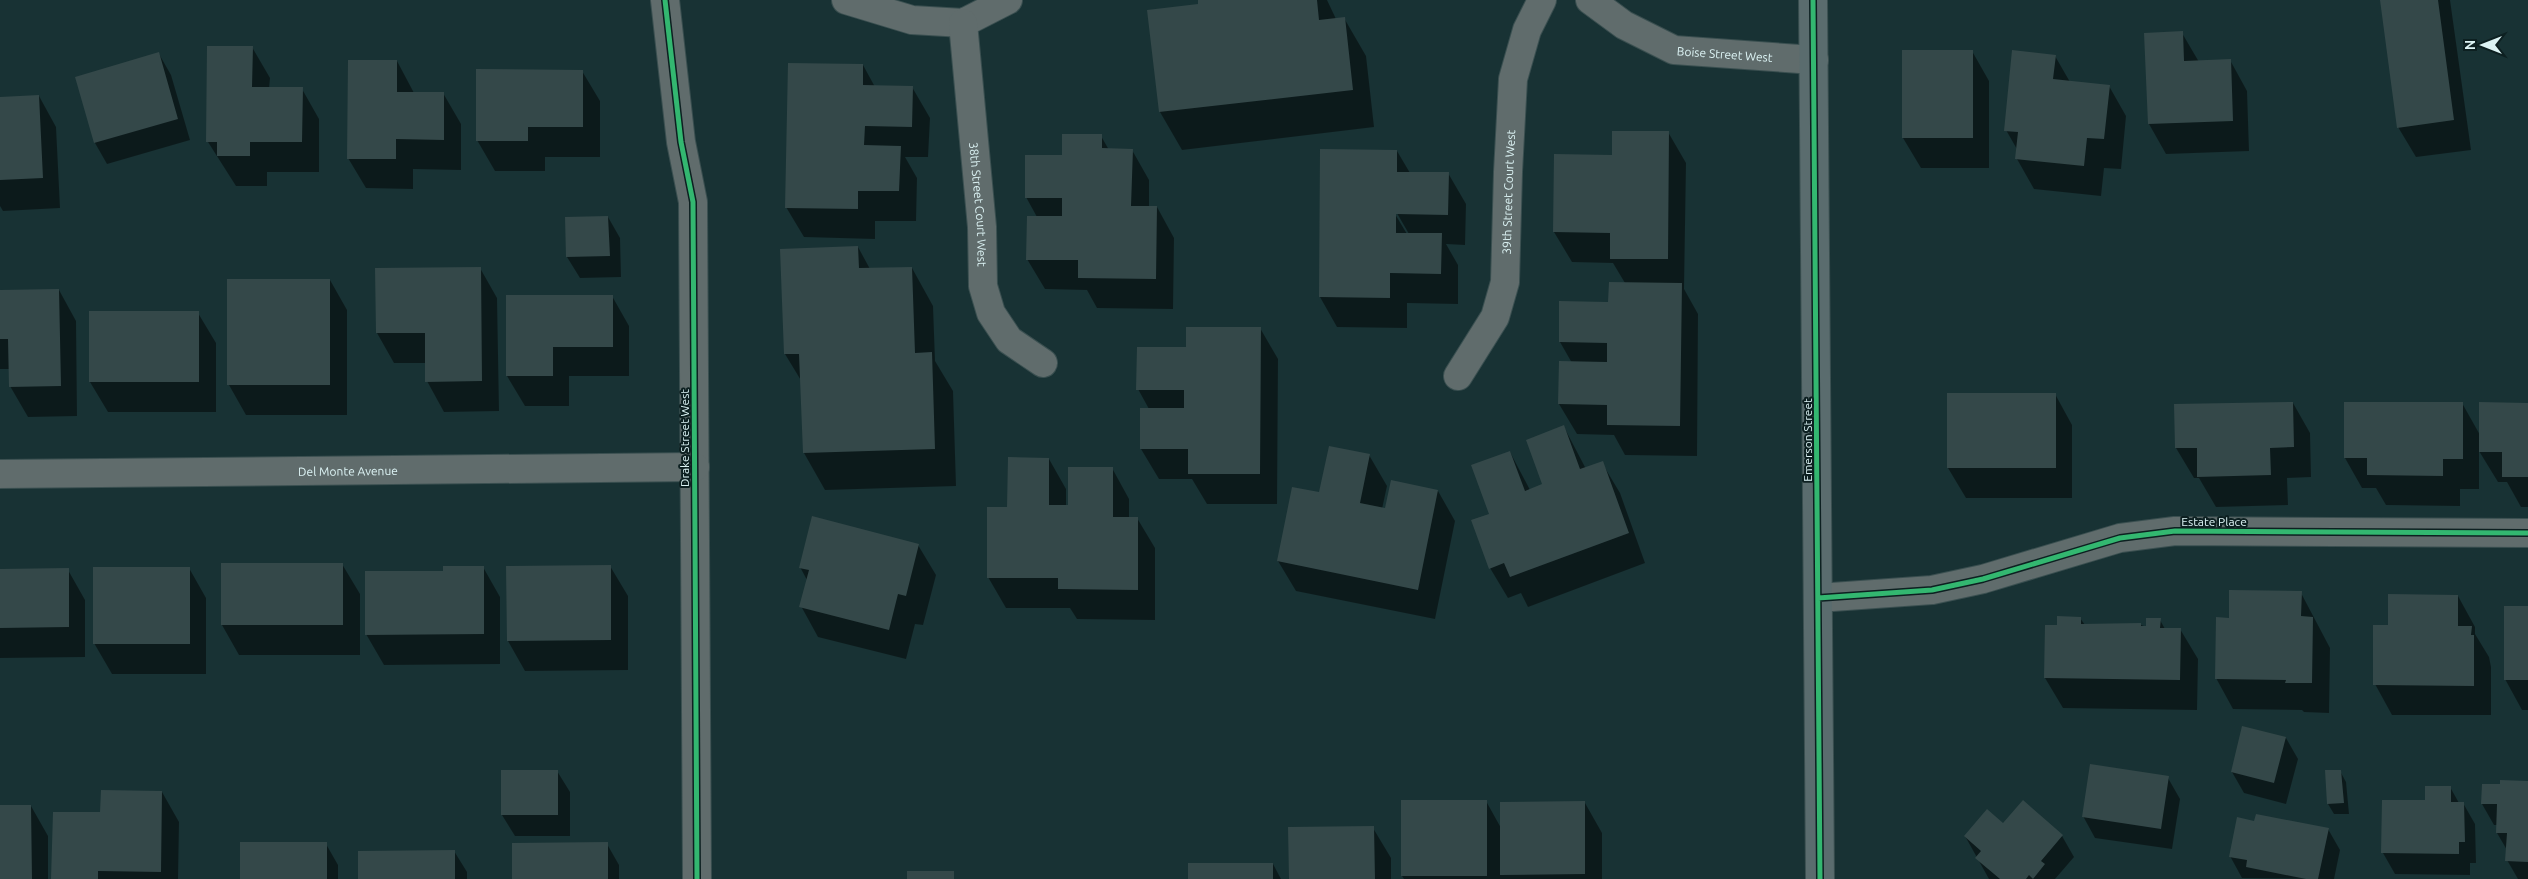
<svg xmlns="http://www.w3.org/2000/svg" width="2528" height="879" font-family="Ubuntu,sans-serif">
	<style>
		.shadow { fill: #0007; fill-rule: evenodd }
		.building { fill: #344849 }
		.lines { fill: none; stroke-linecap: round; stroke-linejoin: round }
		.minor-casing { stroke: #3a4f50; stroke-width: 30 }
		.major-casing { stroke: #3a4f50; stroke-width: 30 }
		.minor { stroke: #606c6c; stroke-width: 28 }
		.major { stroke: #5a6c6e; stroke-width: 28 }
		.cycleway-casing { stroke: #0d2021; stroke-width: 8 }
		.cycleway { stroke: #33b770; stroke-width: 5 }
		.labels { text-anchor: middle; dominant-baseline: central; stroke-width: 4; stroke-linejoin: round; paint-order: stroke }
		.street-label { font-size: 12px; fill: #dcf3f4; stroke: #0d2021 }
	</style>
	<rect width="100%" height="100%" fill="#183234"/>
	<path class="shadow" d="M1199,0H1327L1336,19L1344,18L1366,56L1374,127L1182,150L1160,112L1148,11L1200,5Z
		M2381,0H2450L2471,150L2416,157L2398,127Z
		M2182,33L2199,62L2230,60L2247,91L2249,151L2166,154L2149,124Z
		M208,47H252L270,78L269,89H302L319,119V172H267V186H236L208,142Z
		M1972,51L1989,81V168H1921L1903,138Z
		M159,54L171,75L190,140L107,164L95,143L76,78Z
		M2055,56L2070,82L2109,86L2126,116L2121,169L2104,168L2101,196L2034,189L2017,159L2018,151L2006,130Z
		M397,61L414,93H443L461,124V170L413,169V189L366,188L348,158Z
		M863,65L875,87H912L930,118L928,157H905L917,178L916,221H875V239L804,237L786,207Z
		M582,71L600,101V157H545V171H495L477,140Z
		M39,96L56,127L60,208L3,211L0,206V98Z
		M1668,132L1686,163L1684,289L1698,314L1697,456L1625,455L1614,435L1577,434L1559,404L1560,363H1572L1560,342L1561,303H1610L1625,283L1613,263L1572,262L1554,232L1555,156H1613Z
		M1101,136L1109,150H1132L1149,180V207H1157L1174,238L1173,309L1097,308L1087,290L1045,289L1027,259L1037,217L1026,197L1063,156Z
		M1397,151L1410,173H1448L1466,204L1465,245L1446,244L1458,265V304L1407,303V328L1337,327L1320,297ZM1394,208L1409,234H1407L1392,209Z
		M608,217L620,238L621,277L580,278L567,257L566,218Z
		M858,247L870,269L912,268L933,306L935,361L953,391L956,486L825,490L804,453L802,382L785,354Z
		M480,268L497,298L499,411L444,412L427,381L426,363H394L377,333L376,269Z
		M330,280L347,310V415H246L229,385Z
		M59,290L76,321L77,416L28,417L10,386V369H0V291Z
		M612,296L629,326V376H569V406H525L507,376Z
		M198,313L216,343V412H108L90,382Z
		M1260,328L1278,359L1277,504H1207L1192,479H1159L1141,449L1149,409L1138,389L1187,348Z
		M2055,394L2072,425V498H1966L1948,468Z
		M2293,403L2310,433L2311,477L2287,478L2288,505L2216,507L2199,478H2194L2176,448Z
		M2462,403L2480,435L2528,404V507H2521L2507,482H2498L2479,451V489H2460V506L2386,505L2376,488H2362L2345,458Z
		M1564,427L1586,469L1602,463L1620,493L1645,563L1528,607L1521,593L1508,598L1490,568V514L1510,452L1530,490L1544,485Z
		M1369,455L1387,486L1382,509L1386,510L1438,491L1455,521L1435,619L1296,591L1278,561L1320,494Z
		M1049,459L1066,489V507L1112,468L1129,499V518H1137L1155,548V620L1077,619L1070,608H1006L988,577L1009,508Z
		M918,545L936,575L923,625L915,624L906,659L818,637L801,606L807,580L800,567Z
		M342,564L360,594V655H239L222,625Z
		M610,566L628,596V670L525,671L508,641Z
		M483,567L500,597V664L384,665L366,634Z
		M189,568L206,598V674H112L94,643Z
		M0,570H68L85,600V657L0,658Z
		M2301,593L2330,648L2329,713L2304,712L2302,710L2233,709L2216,678L2231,619Z
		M2458,596L2475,627V634L2489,657L2491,667V715H2392L2375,684L2389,626Z
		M2528,607V710H2522L2505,679Z
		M2080,618L2085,625H2141L2147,627L2160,620L2165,629H2180L2198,659L2197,710L2063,708L2045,678L2046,626H2058Z
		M2286,738L2298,759L2286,804L2244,793L2232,772Z
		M557,771L570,792V836H515L502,815Z
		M2340,771L2346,782L2349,814H2334L2328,804Z
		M2168,778L2180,799L2172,849L2095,838L2083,816Z
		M2528,783V879H2518L2507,860V850L2497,833L2498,825H2494L2482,804L2501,786Z
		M2450,787L2459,803H2463L2475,824L2476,863H2470V875L2395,874L2383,853L2426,802Z
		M162,792L179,822L178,879H52L102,814Z
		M1486,801L1501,828L1585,803L1602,833V879H1404L1402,876Z
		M0,806H31L48,836V879H0Z
		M2255,822L2328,829L2340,850L2334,879L2242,878L2230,856Z
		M2003,825L2062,836L2074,857L2055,879H1989L1965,836Z
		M1373,828L1391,858V879H1290Z
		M326,844L338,865V879H241Z
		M607,844L619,865V879H513Z
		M454,851L467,872V879H360Z
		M1273,864L1281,879H1189Z"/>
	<path class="building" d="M1198,0H1317L1319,20L1345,17L1353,90L1159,112L1147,10L1198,4Z
		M2380,0H2438L2454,120L2397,128Z
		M2183,31L2184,61L2231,59L2233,121L2148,124L2144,33Z
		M207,46H253L252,87H303L302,142H250V156H217V142H206Z
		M1902,50H1973V138H1902Z
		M2012,50L2056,55L2053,79L2110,85L2104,139L2087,138L2084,166L2015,159L2018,132L2004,131Z
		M159,52L178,119L94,143L75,77Z
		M348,60H397V92H444V140L396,139V159H347Z
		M788,63L863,64V85L913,86L912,127L865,126L864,145L901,146L899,191H858V209L785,208Z
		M476,69L583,70V127H528V141H476Z
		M39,95L43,178L0,180V97Z
		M1612,131H1669L1668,259H1610V233L1553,232L1554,154L1612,155Z
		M1062,134H1102V148L1133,149L1131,206H1157L1156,279L1078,278V260H1026L1027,216H1062V198H1025V155H1062Z
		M1320,149L1397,150V172H1449L1448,215L1396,214V233H1442L1441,274L1390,273V298L1319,297Z
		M608,216L610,256L566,257L565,217Z
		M858,246L859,268L912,267L915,353L932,352L935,449L803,453L799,354H784L780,249Z
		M481,267L482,381L425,382V333H376L375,268Z
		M227,279H330V385H227Z
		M1609,282L1682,283L1680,426L1607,425V405L1558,404L1559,361L1607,362V343L1559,342V301L1608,302Z
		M59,289L61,386L9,387L8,339H0V290Z
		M506,295H613V347H553V376H506Z
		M89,311H199V382H89Z
		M1186,327H1261L1260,474H1188V449H1140V408H1184V390H1136L1137,347H1186Z
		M1947,393H2056V468H1947Z
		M2293,402L2294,447L2270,448L2271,475L2197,477V448H2175L2174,404Z
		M2344,402H2463V459H2443V476L2367,475V458H2344Z
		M2479,402L2528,403V477H2502V452H2479Z
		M1564,425L1580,469L1603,461L1629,533L1510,577L1504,563L1489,569L1471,520L1489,514L1471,465L1510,451L1525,491L1542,484L1526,440Z
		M1329,446L1370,454L1360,503L1385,508L1391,480L1438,490L1418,590L1277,561L1292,487L1319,492Z
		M1008,457L1049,458V505H1068V467H1113V517H1138V590L1058,589V578H987V507H1007Z
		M812,516L919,544L906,596L898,594L889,630L799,607L809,570L799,568Z
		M221,563H343V625H221Z
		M611,565V640L507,641L506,566Z
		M443,566H484V634L365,635V571H443Z
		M93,567H190V644H93Z
		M69,568V627L0,628V569Z
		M2229,590L2302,591L2301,616L2313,617L2312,683H2285L2286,680L2215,679L2216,617L2229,618Z
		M2388,594L2458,595V626H2472L2471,635H2474V686L2373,685V625H2388Z
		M2504,606H2528V680H2504Z
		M2057,616L2081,617V624L2141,623V626H2146V618H2161L2160,628H2181L2180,680L2044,678L2045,625H2057Z
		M2242,726L2286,737L2274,783L2231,772Z
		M2090,764L2169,776L2161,829L2082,817Z
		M501,770H558V815H501Z
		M2325,770H2341L2344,803L2327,804Z
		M2500,780L2528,781V862L2505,861L2507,833H2496L2497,804H2481L2482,784H2500Z
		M2425,786H2451V802H2464L2465,842H2459V854L2381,853L2382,800H2425Z
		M101,790L162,791L161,872L98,871V879H51L53,812H100Z
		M1401,800H1487V876H1401Z
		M2023,800L2063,835L2041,861L2045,864L2033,879L2029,875L2026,879H2000L1975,858L1981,851L1964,836L1987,809L2003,823Z
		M1585,801V874L1500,875V802Z
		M0,805H31L32,879H0Z
		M2256,814L2329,828L2318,879H2306L2246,867L2247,860L2229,857L2237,817L2254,821Z
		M1374,826L1375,879H1289L1288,827Z
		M240,842H327V879H240Z
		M608,842V879H512V843Z
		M455,850V879H358V851Z
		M1188,863H1273V879H1188Z
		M907,871H954V879H907Z"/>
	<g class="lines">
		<defs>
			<g id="minor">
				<path d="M665,0L681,142L693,202L697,879"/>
				<path d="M846,0L912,20L963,23L1008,0"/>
				<path id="s1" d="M1590,0L1624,25L1674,50L1814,60"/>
				<path id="s2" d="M963,23L982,227L983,286L991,313L1009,340L1043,363"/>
				<path id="s3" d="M1458,376L1495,317L1505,282L1508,172L1513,79L1527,30L1542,0"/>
				<path id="s4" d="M0,474L695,467"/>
				<path d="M1818,598L1932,590L1983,579L2120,538L2175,531L2528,533"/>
			</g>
			<path id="major" d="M1813,0L1820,879"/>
		</defs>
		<use href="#minor" class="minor-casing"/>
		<use href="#major" class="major-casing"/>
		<use href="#minor" class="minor"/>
		<use href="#major" class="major"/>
		<defs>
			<path id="cycleway" d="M665,0L681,142L693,202L697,879
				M1813,0L1820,879
				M1818,598L1932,590L1983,579L2120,538L2175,531L2528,533"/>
		</defs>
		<use href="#cycleway" class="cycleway-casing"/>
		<use href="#cycleway" class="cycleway"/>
	</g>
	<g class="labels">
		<g class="street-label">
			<text stroke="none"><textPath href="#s1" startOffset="149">Boise Street West</textPath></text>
			<text stroke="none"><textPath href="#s3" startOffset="196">39th Street Court West</textPath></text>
			<text stroke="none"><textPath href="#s2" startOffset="182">38th Street Court West</textPath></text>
			<text transform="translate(684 438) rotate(-90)">Drake Street West</text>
			<text transform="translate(1807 440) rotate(-90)">Emerson Street</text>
			<text stroke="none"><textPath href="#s4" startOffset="348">Del Monte Avenue</textPath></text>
			<text x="2214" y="521">Estate Place</text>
		</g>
	</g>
	<g transform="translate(2483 45) rotate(270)" stroke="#0d2021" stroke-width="4" paint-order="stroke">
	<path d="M0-4L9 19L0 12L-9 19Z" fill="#dcf3f4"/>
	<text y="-8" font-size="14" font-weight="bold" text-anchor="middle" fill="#dcf3f4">N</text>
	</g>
</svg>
